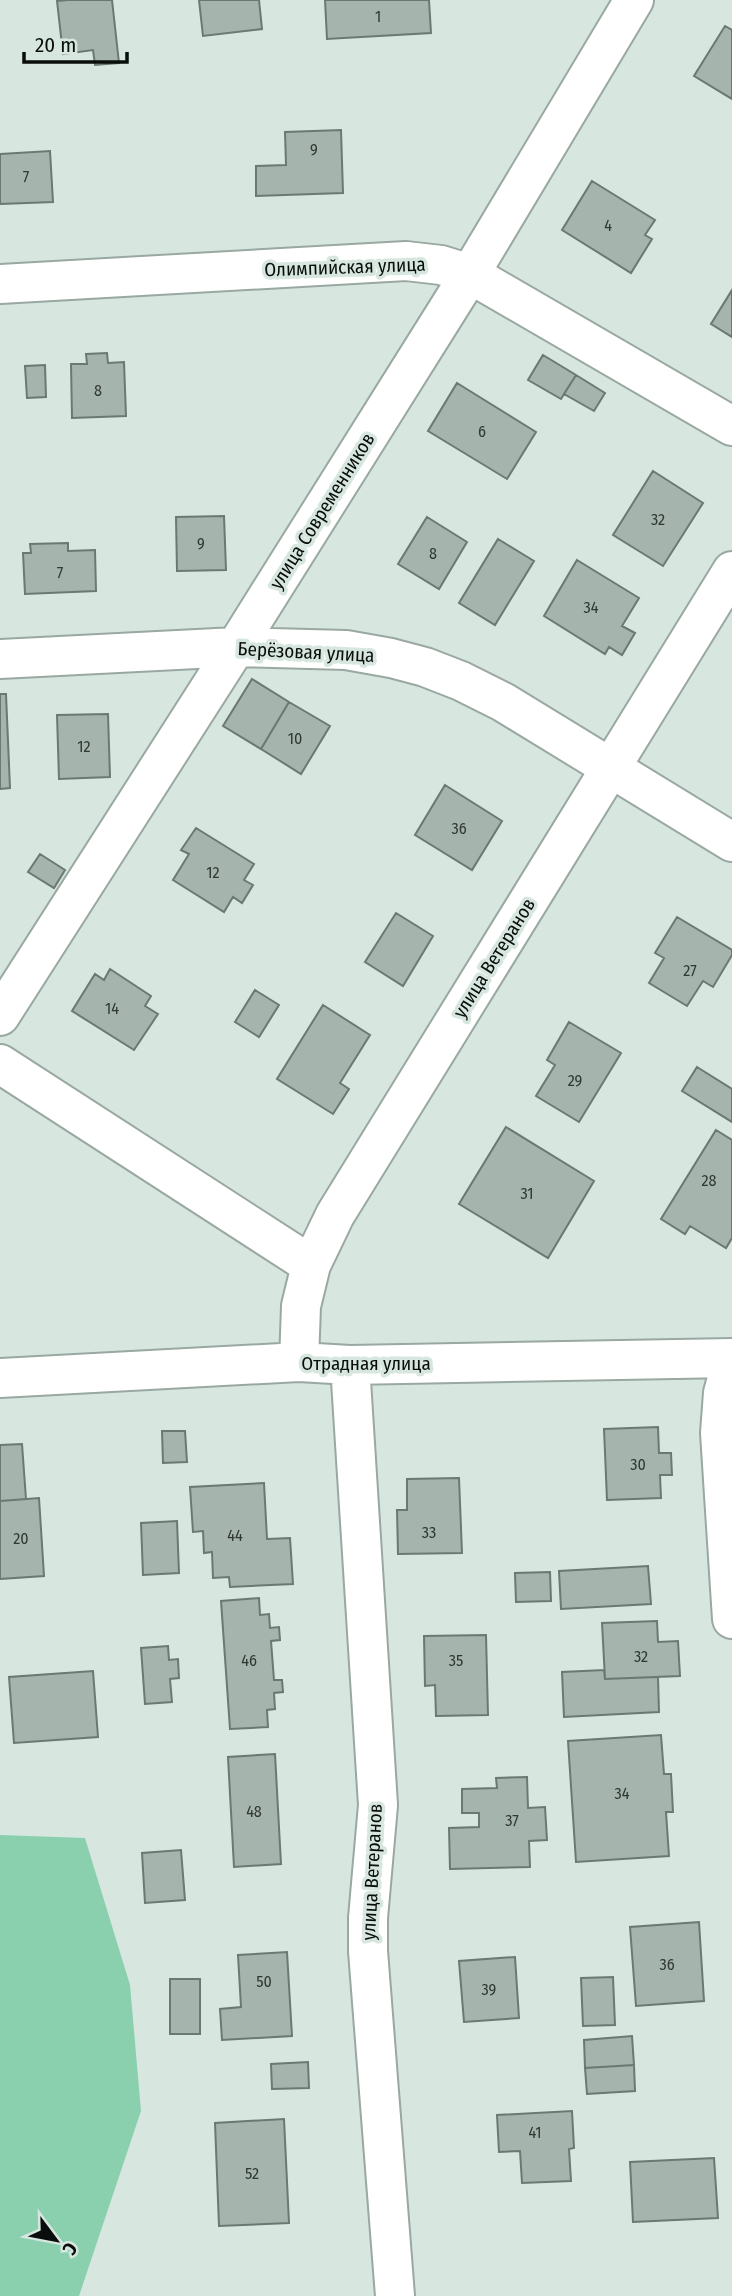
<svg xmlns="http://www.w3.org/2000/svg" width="732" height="2296" font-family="'Fira Sans Condensed',sans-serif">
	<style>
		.green { fill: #8ad0af }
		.building { fill: #a5b4ac; stroke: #6b7971; stroke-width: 2 }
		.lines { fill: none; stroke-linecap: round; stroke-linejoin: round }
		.minor-casing { stroke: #99a8a0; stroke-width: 42 }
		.minor { stroke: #fff; stroke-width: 38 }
		.labels { text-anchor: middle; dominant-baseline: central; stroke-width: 7; stroke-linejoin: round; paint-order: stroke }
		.number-label { font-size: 16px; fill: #303834 }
		.street-label { font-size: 19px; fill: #090e0c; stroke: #d7e7df }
	</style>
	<rect width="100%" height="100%" fill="#d7e7df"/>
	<path class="green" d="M0,1835L85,1838L130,1985L141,2111L79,2296H0Z"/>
	<path class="building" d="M68,0H112L119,63L95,65L93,50L63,54L57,1Z
		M199,0H259L262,29L203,36Z
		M325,0H429L431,33L327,39Z
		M725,26L732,30V99L694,76Z
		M341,130L343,193L256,196V166L286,165L285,132Z
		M50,151L53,202L0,204V154Z
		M592,181L655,220L645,235L652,239L631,273L562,230Z
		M732,290V337L711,324Z
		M107,353L108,363L124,362L126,416L72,418L71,364H87L86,354Z
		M543,355L576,375L561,399L528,380Z
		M45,365L46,397L27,398L25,366Z
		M576,375L605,393L594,411L564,394Z
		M457,383L536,432L507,479L428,431Z
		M653,471L703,503L663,566L613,535Z
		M224,516L226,570L177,571L176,517Z
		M427,517L467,542L439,589L398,564Z
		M498,539L534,561L495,625L459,603Z
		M68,543V551L95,550L96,591L25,594L23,553H31L30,544Z
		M577,560L639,598L622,626L635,633L622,655L609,647L605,654L544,616Z
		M252,679L289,702L261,749L223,726Z
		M0,694H6L10,788L0,789Z
		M289,702L330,726L301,774L261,749Z
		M108,714L110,777L59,779L57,715Z
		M445,785L502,821L472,870L415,835Z
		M196,828L254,864L244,880L253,885L242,903L233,897L224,912L173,880L189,854L181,850Z
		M40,854L65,870L54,888L28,872Z
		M396,913L433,936L403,986L365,962Z
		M677,917L732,950V955L713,987L703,981L687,1006L649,983L664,958L655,953Z
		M110,969L151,996L145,1006L158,1014L134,1050L72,1011L95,974L104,980Z
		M255,990L279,1005L259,1037L235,1022Z
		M323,1005L370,1035L340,1083L349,1089L333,1114L277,1079Z
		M569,1022L621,1053L579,1122L536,1096L555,1065L547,1060Z
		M697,1067L732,1089V1122L682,1091Z
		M506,1127L594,1181L548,1258L459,1204Z
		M716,1130L732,1140V1238L726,1248L690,1226L685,1234L661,1219Z
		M658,1427L659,1453H671L672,1475H660L661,1498L607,1500L604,1429Z
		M162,1431H185L187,1462L163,1463Z
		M22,1444L26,1499L0,1501V1445Z
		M459,1478L462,1553L398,1554L397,1510H407V1479Z
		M264,1483L267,1539L290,1538L293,1584L230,1587L229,1577L213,1578L212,1552L204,1553L203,1531L193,1532L190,1487Z
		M39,1498L44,1576L0,1579V1501Z
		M177,1521L179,1573L143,1575L141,1523Z
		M648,1566L651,1604L561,1609L559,1571Z
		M550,1572L551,1601L516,1602L515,1573Z
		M259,1598L260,1615L269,1614L270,1628L279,1627L280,1640L271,1641L274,1680H282L283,1692L274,1693L275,1709L267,1710L268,1727L230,1729L221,1601Z
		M657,1621L658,1642L678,1641L680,1676L605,1679L602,1623Z
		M486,1635L488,1715L436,1716L435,1685L425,1686L424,1636Z
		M168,1646L169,1660L178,1659L179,1678L170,1679L172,1702L145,1704L141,1648Z
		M604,1670L605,1679L658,1677L659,1712L564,1717L562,1672Z
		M93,1671L98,1737L14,1743L9,1677Z
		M661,1735L664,1774H671L673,1812H666L669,1856L576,1862L568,1741Z
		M275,1754L281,1864L234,1867L228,1757Z
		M527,1777L528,1808L545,1807L547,1840L529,1841L530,1867L450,1869L449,1828L479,1827V1813H462V1789L497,1788L496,1778Z
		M181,1850L185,1900L145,1903L142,1853Z
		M699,1922L704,2001L636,2006L630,1927Z
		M287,1952L292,2036L222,2040L220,2009L241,2007L238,1955Z
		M515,1957L519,2018L464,2022L459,1961Z
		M613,1977L615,2025L583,2026L581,1978Z
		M170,1979H200V2034H170Z
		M632,2036L634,2065L585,2068L584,2040Z
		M308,2062L309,2088L272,2089L271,2064Z
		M634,2065L635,2091L587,2094L585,2068Z
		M572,2111L574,2148L569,2149L571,2181L522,2183L520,2151L499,2152L497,2115Z
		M284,2119L289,2223L219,2226L215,2123Z
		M714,2158L718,2218L633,2222L630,2162Z"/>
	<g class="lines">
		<defs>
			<path id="minor" d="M0,284L406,261L441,265L470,274L732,426
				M0,659L236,647L346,650L391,658L425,667L461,681L503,702L732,842
				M0,1016L236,647L470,274L634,0
				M0,1064L311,1265
				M732,1360L723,1393L720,1433L732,1619
				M299,1362L301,1306L311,1265L335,1215L732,571
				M350,1365L378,1805L368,1918V1951L395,2296
				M0,1378L299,1362L350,1365L732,1358"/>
		</defs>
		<use href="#minor" class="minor-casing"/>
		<use href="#minor" class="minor"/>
	</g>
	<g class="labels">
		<g class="number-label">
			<text x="378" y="16">1</text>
			<text x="314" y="149">9</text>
			<text x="26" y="176">7</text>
			<text x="608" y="225">4</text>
			<text x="98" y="390">8</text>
			<text x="482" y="431">6</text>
			<text x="658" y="519">32</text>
			<text x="201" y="543">9</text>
			<text x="433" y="553">8</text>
			<text x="60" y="572">7</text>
			<text x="591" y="607">34</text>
			<text x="295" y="738">10</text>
			<text x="84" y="746">12</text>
			<text x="459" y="828">36</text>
			<text x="213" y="872">12</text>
			<text x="690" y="970">27</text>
			<text x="112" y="1008">14</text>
			<text x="575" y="1080">29</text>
			<text x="709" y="1180">28</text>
			<text x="527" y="1193">31</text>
			<text x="638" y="1464">30</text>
			<text x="429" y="1532">33</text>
			<text x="235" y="1535">44</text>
			<text x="21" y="1538">20</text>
			<text x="641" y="1656">32</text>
			<text x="249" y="1660">46</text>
			<text x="456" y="1660">35</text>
			<text x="622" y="1793">34</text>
			<text x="254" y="1811">48</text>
			<text x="512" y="1820">37</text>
			<text x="667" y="1964">36</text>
			<text x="264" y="1981">50</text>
			<text x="489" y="1989">39</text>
			<text x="535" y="2132">41</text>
			<text x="252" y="2173">52</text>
		</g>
		<g class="street-label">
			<text transform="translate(345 267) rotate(-2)">Олимпийская улица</text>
			<text transform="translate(322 511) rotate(-58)">улица Современников</text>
			<text transform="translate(306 652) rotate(3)">Берёзовая улица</text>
			<text transform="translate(494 958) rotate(-58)">улица Ветеранов</text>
			<text x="366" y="1363">Отрадная улица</text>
			<text transform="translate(372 1872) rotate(-87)">улица Ветеранов</text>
		</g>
	</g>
	<g transform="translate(56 2240) rotate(122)" stroke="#d7e7df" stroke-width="5" paint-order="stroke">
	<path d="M0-5L12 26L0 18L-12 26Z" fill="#090e0c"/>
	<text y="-10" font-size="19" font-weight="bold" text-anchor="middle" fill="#090e0c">С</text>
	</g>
	<path d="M24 52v10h103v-10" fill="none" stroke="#090e0c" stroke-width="3.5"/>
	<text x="35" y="52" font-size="21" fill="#090e0c" stroke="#d7e7df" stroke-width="5" paint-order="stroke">20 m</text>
</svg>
